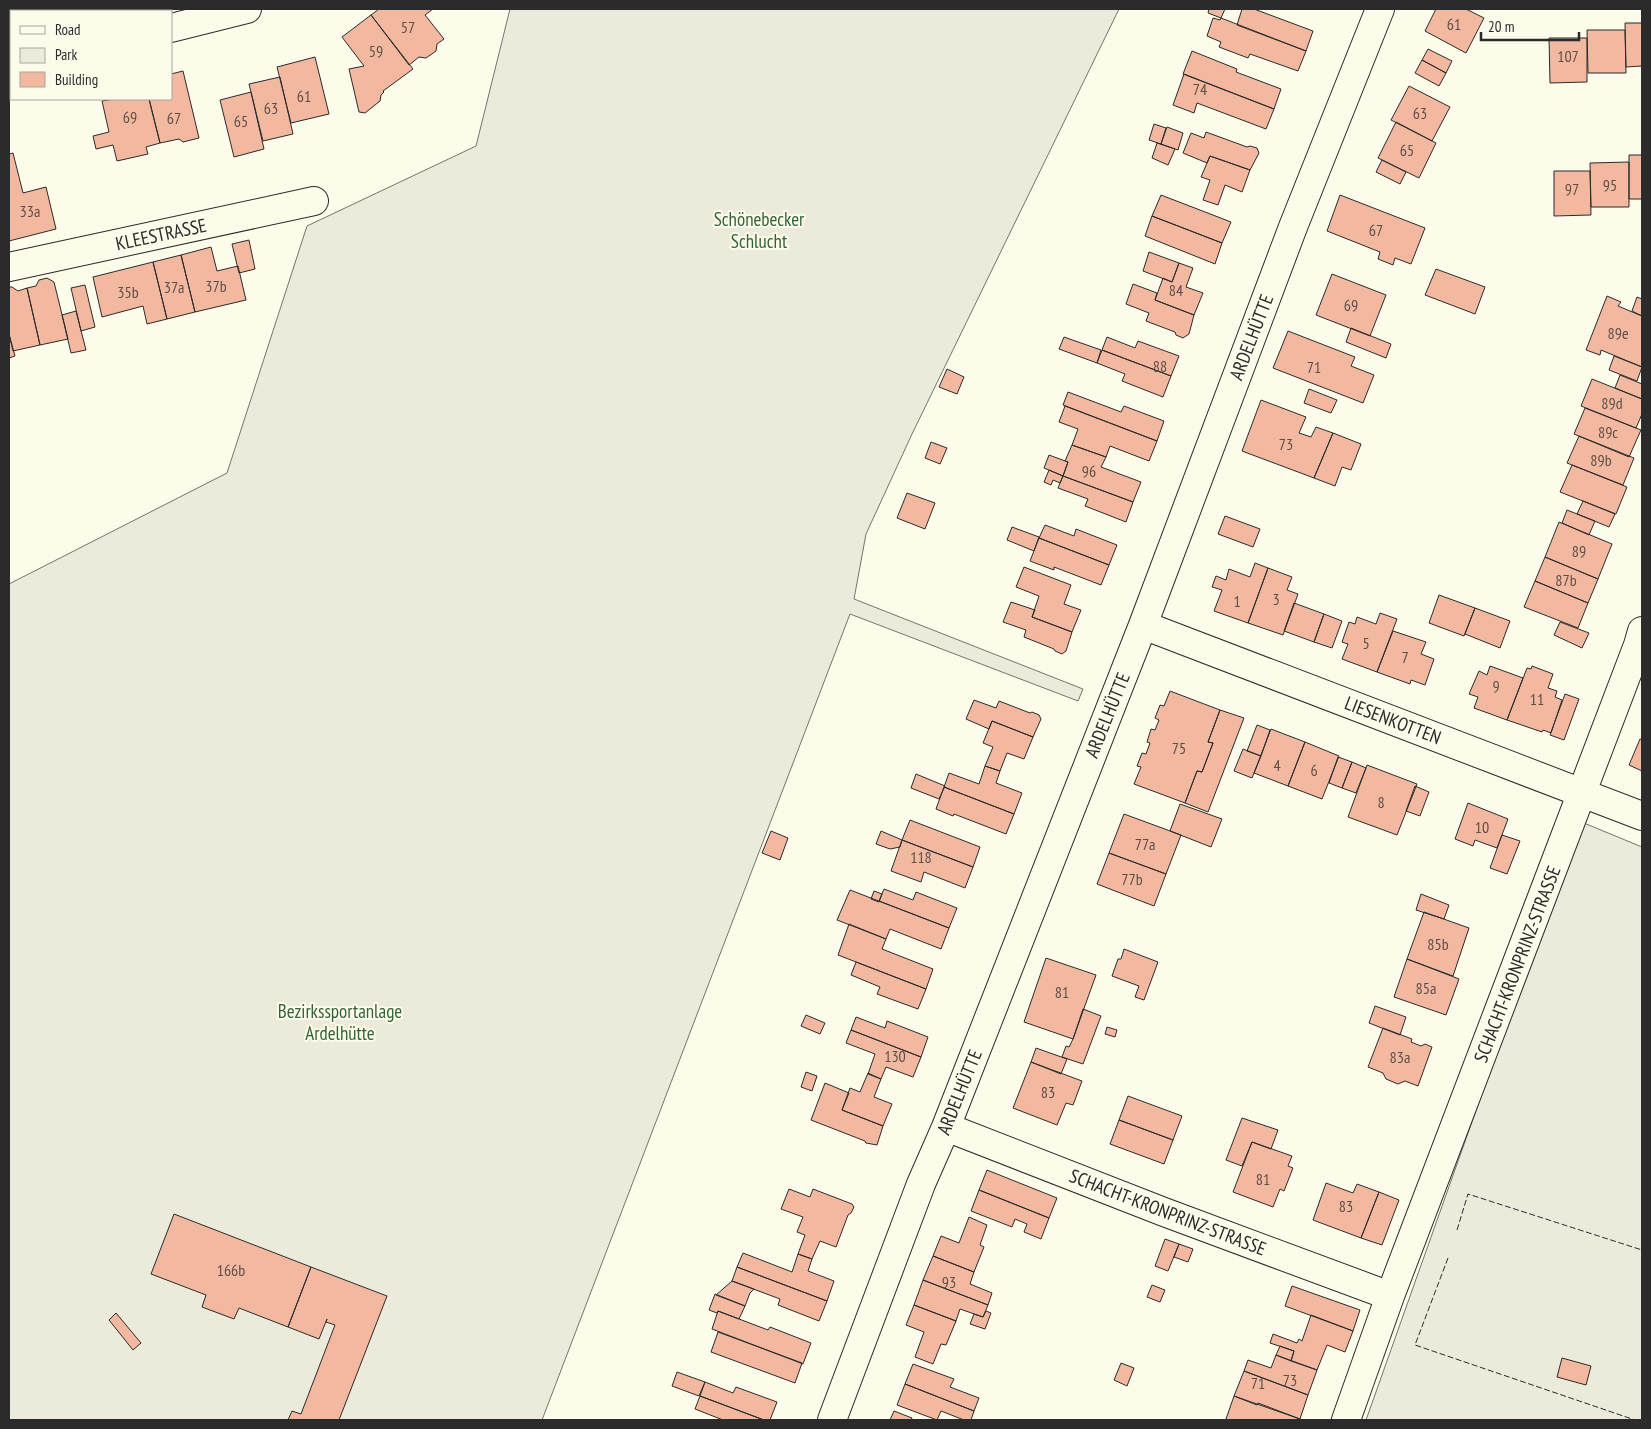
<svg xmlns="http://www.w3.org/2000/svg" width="1651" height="1429" font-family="'PT Sans Narrow',sans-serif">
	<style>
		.green { fill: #ecebdb; stroke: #74746e }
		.building { fill: #f2b8a0; stroke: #2b2b2b }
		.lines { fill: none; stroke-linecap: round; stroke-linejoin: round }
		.minor-casing { stroke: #2b2b2b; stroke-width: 30 }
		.minor { stroke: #fdfbea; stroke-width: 28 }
		.fence { stroke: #2b2b2b; stroke-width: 1; stroke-dasharray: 6 2.5; stroke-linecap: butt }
		.labels { text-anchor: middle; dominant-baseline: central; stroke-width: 4; stroke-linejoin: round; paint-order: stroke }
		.number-label { font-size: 16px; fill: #5d4e48 }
		.park-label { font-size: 19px; fill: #34623c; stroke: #fdfbea }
		.street-label { font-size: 19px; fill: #2b2b2b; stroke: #fdfbea }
	</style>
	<rect width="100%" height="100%" fill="#fdfbea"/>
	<path class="green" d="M510,9H1119L912,434L866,534L854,599L1083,689L1078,701L850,614L542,1420H9V584L227,473L307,226L476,146Z
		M1579,821L1642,847V1420H1366Z"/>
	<path class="building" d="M9,9H24V11H11V21L9,22Z
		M379,9H433L425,15L444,39L437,44L436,51L426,58L419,57L409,65L371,15Z
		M1209,9H1225L1221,18L1208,13Z
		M1242,9H1254L1313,31L1306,51L1237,25Z
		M1436,9H1466L1484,18L1466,53L1425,31Z
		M371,15L413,69L383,91L384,92L381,95L380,101L365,113L359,112L349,69L364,66L342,37Z
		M1213,18L1220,20L1221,18L1306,51L1298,71L1250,54L1248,58L1219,47L1221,42L1207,36Z
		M1625,23H1642V66L1626,67Z
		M1587,30H1625L1626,73H1588Z
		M1549,38H1587V82L1550,83Z
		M1428,49L1452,61L1446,73L1422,60Z
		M1192,51L1237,69L1236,72L1281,89L1274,109L1183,74Z
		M315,57L329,114L291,123L277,67Z
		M1422,60L1446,73L1439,86L1415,73Z
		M183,71L199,138L183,142L179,139L160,143L149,99H171V74Z
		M1184,74L1274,109L1266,129L1197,103L1194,113L1173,105Z
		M280,77L293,134L263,141L249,84Z
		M1409,86L1450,107L1432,141L1391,120Z
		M251,92L264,149L234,157L220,100Z
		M114,99H149L160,143L146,147L148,154L117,161L113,145L96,149L93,136L109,132L102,101Z
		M1396,122L1436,143L1419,178L1378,158Z
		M1154,124L1166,128L1161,144L1149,140Z
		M1167,127L1183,133L1178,150L1161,144Z
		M1206,132L1247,147L1250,146L1257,148L1259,153L1250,170L1210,156L1207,163L1183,153L1191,133L1204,138Z
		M1157,143L1175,149L1168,165L1152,158Z
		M13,153L23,193L46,187L56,229L9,241V154Z
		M1629,155H1642V199H1629Z
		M1210,156L1250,170L1242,192L1225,185L1218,205L1203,200L1210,180L1201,177Z
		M1382,160L1406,172L1400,184L1376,172Z
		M1629,162V207H1591L1590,163Z
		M1554,171H1590L1591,215L1554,216Z
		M1161,195L1231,222L1222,243L1152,216Z
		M1340,195L1425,228L1411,264L1395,258L1393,265L1378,259L1380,252L1327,231Z
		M1152,216L1222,243L1215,264L1145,236Z
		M249,240L255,269L239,273L232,244Z
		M211,247L217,271L238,266L246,300L195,312L181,255Z
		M1149,252L1179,263L1172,282L1143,271Z
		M181,255L195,312L167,319L153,262Z
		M153,262L167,319L147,324L143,306L102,317L93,277Z
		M1179,263L1193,268L1186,287L1203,293L1194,315L1155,300L1163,278L1172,282Z
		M1436,269L1485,287L1475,314L1425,295Z
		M1332,274L1386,295L1370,336L1316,315Z
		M47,278L54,282L68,339L40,345L27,288L36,286L39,280Z
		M1133,284L1157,293L1155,300L1194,315L1189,334L1183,338L1176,335L1175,332L1146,321L1149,313L1126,304Z
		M85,285L95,327L81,331L71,288Z
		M9,287H12L18,291L27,288L40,345L13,351L9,334Z
		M1607,296L1621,302L1618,306L1642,316V369V367L1601,350L1600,355L1586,350Z
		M1637,297L1642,299V316L1632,311Z
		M76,311L86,350L71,353L62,315Z
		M1351,328L1391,344L1386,358L1346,342Z
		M1288,331L1355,357L1351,366L1374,375L1363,403L1273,368Z
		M9,334L15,356L9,358Z
		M1064,337L1101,350L1097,363L1059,349Z
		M1107,337L1135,348L1138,341L1179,356L1171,376L1102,350Z
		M1102,350L1171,376L1163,397L1122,381L1125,374L1097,363Z
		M1614,356L1642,367L1637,381L1609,370Z
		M947,369L964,377L957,394L939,387Z
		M1620,375L1642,384V399L1615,388Z
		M1592,379L1642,399V414L1636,428L1581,406Z
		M1309,389L1337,400L1331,413L1304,403Z
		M1068,392L1121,412L1124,406L1164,421L1157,441L1063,405Z
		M1261,400L1306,417L1299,433L1311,437L1316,427L1333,433L1314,478L1242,451Z
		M1065,406L1157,441L1149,461L1110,446L1106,457L1072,445L1078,429L1059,422Z
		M1585,408L1641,430L1629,457L1574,434Z
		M1333,433L1361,444L1351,470L1342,467L1335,486L1314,478Z
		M1579,436L1634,458L1623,485L1567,463Z
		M931,442L947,448L940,464L925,458Z
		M1072,445L1106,457L1101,467L1141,482L1133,502L1063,476L1068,462L1065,461Z
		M1049,455L1068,462L1063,476L1044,468Z
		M1572,465L1627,487L1616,514L1560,492Z
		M1049,470L1063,476L1060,483L1053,480L1051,485L1044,482Z
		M1063,476L1133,502L1126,522L1085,506L1088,499L1058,488Z
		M907,493L935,503L925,529L897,518Z
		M1583,501L1615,514L1609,527L1577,514Z
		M1567,510L1595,521L1589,535L1562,523Z
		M1225,516L1260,529L1253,547L1218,534Z
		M1559,522L1612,544L1598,579L1545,557Z
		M1045,525L1074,536L1076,529L1117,545L1109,565L1039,538Z
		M1012,527L1039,537L1034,551L1007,540Z
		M1039,538L1109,565L1101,585L1054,567V570L1030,561Z
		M1545,557L1598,579L1588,603L1535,581Z
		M1255,563L1268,568L1248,623L1214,611L1222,590L1212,587L1216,576L1226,580L1229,569L1250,577Z
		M1024,567L1071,585L1064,604L1081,610L1072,632L1032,617L1039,596L1016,587Z
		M1268,568L1292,577L1287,590L1298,594L1283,635L1248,623Z
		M1535,581L1588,603L1578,628L1524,607Z
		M1439,595L1475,608L1464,636L1429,623Z
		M1011,602L1035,610L1032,617L1072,632L1066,651L1062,654L1055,651L1054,649L1024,637L1026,630L1003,622Z
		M1294,603L1324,614L1314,642L1284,631Z
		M1475,608L1510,621L1500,648L1465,634Z
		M1380,613L1397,619L1377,672L1342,659L1348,644L1342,642L1349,622L1355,624L1357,617L1376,624Z
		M1324,614L1342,621L1332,648L1314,642Z
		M1560,622L1589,633L1582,648L1554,635Z
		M1393,631L1426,642L1421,654L1434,659L1425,685L1411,680L1410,684L1377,672Z
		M1490,666L1523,678L1507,720L1474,708L1478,697L1469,694L1479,671L1487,675Z
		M1532,666L1553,674L1548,688L1557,691L1555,697L1562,700L1551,733L1543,730L1542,732L1507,720L1527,668L1531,669Z
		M1170,691L1220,710L1208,742L1213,743L1202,772L1197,771L1185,803L1134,784L1141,767L1137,766L1142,753L1146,754L1150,743L1147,742L1151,729L1155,730L1159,720L1155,718L1160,705L1164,706Z
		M1565,694L1579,699L1564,740L1550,735Z
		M974,700L996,708L999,701L1030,713L1032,712L1039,715L1041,719L1033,737L992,721L989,729L966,719Z
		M1220,710L1244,718L1208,812L1185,803L1197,771L1202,772L1213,743L1208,742Z
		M992,721L1033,737L1024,759L1007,753L1000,771L985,766L993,747L983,743Z
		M1257,725L1270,730L1261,756L1247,751Z
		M1271,729L1305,742L1288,786L1254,773Z
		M1640,739L1642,740V771L1629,765Z
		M1305,742L1339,756L1322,799L1288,786Z
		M1243,749L1261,756L1252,778L1234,771Z
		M1338,757L1352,762L1342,788L1329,783Z
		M1352,762L1366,768L1356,793L1342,788Z
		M1367,765L1417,784L1397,835L1348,817Z
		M985,766L1000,771L996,783L1022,793L1014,814L944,787L949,773L979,784Z
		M916,774L945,786L939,799L911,788Z
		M1415,786L1429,792L1420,816L1406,811Z
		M944,787L1014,814L1006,834L954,814L953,816L936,809Z
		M1468,803L1508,819L1497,848L1475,840L1473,846L1455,839Z
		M1180,804L1222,819L1211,847L1170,831Z
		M1124,814L1181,835L1166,874L1109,853Z
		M910,820L980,847L973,867L902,840Z
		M771,831L788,838L780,860L762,853Z
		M881,831L902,840L900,847L890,849L876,844Z
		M1502,835L1520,841L1507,874L1490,868Z
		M902,840L973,867L965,888L924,872L921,882L891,871Z
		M1109,853L1166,874L1154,906L1097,884Z
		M884,889L913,900L916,892L957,908L949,928L879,901Z
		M850,890L949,928L941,949L890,929L886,939L837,920Z
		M874,891L882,894L879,902L871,899Z
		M1421,894L1449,905L1444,919L1416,910Z
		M1424,912L1469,928L1453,976L1407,959Z
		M849,924L886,939L882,949L933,969L926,989L838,955Z
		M1124,949L1158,962L1144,1000L1135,997L1139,986L1112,976L1118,959H1121Z
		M1046,958L1096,975L1073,1039L1024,1022Z
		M1407,959L1459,979L1446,1015L1394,997Z
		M856,962L926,989L918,1009L877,994L880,987L851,975Z
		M1375,1006L1406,1017L1400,1035L1369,1023Z
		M1083,1009L1101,1016L1083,1064L1062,1057L1066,1046L1069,1047L1073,1039Z
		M806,1015L825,1023L820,1034L801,1026Z
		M856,1017L885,1028L887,1021L928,1037L921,1057L851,1030Z
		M1107,1027L1117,1030L1115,1037L1105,1034Z
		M1383,1028L1412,1039L1411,1042L1421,1046L1425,1044L1432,1047L1418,1086L1405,1081L1398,1084L1386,1079L1383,1073L1368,1067Z
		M851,1030L921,1057L913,1077L886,1067L881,1079L868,1074L875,1054L846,1043Z
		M1036,1048L1067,1059L1061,1074L1031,1062Z
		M1031,1062L1082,1081L1073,1105L1066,1103L1057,1125L1013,1108Z
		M806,1072L817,1076L812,1091L801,1087Z
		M868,1073L881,1079L874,1097L892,1104L883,1126L842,1110L850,1088L860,1092Z
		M825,1083L849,1093L842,1110L883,1126L877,1145L866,1143L865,1141L811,1120Z
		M1128,1096L1182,1116L1173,1140L1119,1120Z
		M1242,1118L1278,1130L1271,1149L1252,1142L1242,1166L1226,1160Z
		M1119,1120L1173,1140L1164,1164L1110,1144Z
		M1252,1142L1292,1156L1288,1166L1293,1168L1284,1191L1280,1189L1273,1207L1233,1192Z
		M987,1170L1057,1198L1049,1218L979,1190Z
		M1326,1183L1353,1193L1357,1184L1379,1192L1361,1238L1313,1220Z
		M789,1189L810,1197L813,1189L852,1204L854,1207L851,1213L848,1215L836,1247L820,1241L812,1259L798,1254L805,1235L797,1232L803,1217L781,1209Z
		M979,1190L1049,1218L1041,1239L1024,1232L1027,1224L1015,1219L1012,1227L971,1211Z
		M1379,1192L1399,1200L1382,1245L1361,1238Z
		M174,1214L311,1267L288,1327L239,1308L234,1319L202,1307L206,1295L151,1274Z
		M969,1217L987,1225L980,1245L984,1247L974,1272L933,1256L941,1236L959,1243Z
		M1165,1239L1179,1244L1168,1271L1155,1266Z
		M1179,1244L1193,1249L1188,1262L1174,1257Z
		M743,1253L792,1272L798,1254L812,1259L808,1271L834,1281L827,1301L737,1267Z
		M933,1256L974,1272L970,1284L992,1293L988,1305L923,1280Z
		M311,1267L387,1296L339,1420H288L292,1411L301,1414L335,1325L326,1322L327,1319L319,1339L288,1327Z
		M737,1267L827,1301L819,1321L778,1305L780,1299L732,1281Z
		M923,1280L988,1305L983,1317L960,1309L956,1321L914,1305Z
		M732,1281L754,1289L750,1293L745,1306L716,1295Z
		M1152,1285L1165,1290L1160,1302L1147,1297Z
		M1292,1286L1360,1310L1353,1331L1285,1306Z
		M715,1294L745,1306L739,1319L718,1311L717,1313L709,1310Z
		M914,1305L956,1321L946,1345L941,1344L933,1364L915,1357L924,1332L906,1325Z
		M718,1311L768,1330L770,1327L811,1343L803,1364L712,1329Z
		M986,1311L991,1313L985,1329L970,1324L974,1314L983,1317Z
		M116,1313L141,1343L133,1350L109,1320Z
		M1311,1315L1353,1331L1345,1352L1327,1345L1317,1370L1291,1361L1294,1351L1270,1343L1273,1334L1297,1343L1299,1339L1302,1341Z
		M718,1332L802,1363L795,1383L711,1352Z
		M1280,1346L1294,1351L1291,1361L1276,1355Z
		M1276,1355L1317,1370L1308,1395L1244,1371L1248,1360L1271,1368Z
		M1562,1358L1591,1366L1586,1385L1557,1377Z
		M1121,1363L1134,1368L1127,1386L1114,1380Z
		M913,1364L954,1379L950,1387L979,1398L974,1411L905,1384Z
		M1244,1371L1308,1395L1300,1419L1234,1396Z
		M677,1372L705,1382L699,1396L672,1386Z
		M705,1382L733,1393L736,1387L777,1402L770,1420H764L700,1396Z
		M905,1384L974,1411L971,1420H964L941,1411L937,1420L897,1405Z
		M700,1396L764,1420H723L695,1409Z
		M1234,1396L1257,1405L1258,1403L1300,1419L1299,1420H1228L1226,1419Z
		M894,1411L912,1418L911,1420H890Z"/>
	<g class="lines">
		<defs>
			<path id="minor" d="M171,28L247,9
				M9,68L11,67
				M9,267L314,201
				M1143,625L1642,816
				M946,1127L1164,1212L1390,1296
				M832,1420L921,1184L946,1127L1143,625L1293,227L1380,9
				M1346,1420L1390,1296L1638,645L1642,631"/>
		</defs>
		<use href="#minor" class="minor-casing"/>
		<use href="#minor" class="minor"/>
		<path class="fence" d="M1457,1230L1468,1194L1642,1250
			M1448,1258L1415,1345L1635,1420"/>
	</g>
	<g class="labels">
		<g class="number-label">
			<text x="1454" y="24">61</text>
			<text x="408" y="27">57</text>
			<text x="376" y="51">59</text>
			<text x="1568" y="56">107</text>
			<text x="1200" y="89">74</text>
			<text x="304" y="96">61</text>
			<text x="271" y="108">63</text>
			<text x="1420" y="113">63</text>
			<text x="130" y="117">69</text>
			<text x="174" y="118">67</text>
			<text x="241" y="121">65</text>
			<text x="1407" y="150">65</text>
			<text x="1610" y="185">95</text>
			<text x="1572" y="189">97</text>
			<text x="30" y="211">33a</text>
			<text x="1376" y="230">67</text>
			<text x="216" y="286">37b</text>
			<text x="174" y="287">37a</text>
			<text x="1176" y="290">84</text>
			<text x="128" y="292">35b</text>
			<text x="1351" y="305">69</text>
			<text x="1618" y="333">89e</text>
			<text x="1160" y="366">88</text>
			<text x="1314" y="367">71</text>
			<text x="1612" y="403">89d</text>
			<text x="1608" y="432">89c</text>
			<text x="1286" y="444">73</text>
			<text x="1601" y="460">89b</text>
			<text x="1089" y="471">96</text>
			<text x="1579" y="551">89</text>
			<text x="1566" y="580">87b</text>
			<text x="1276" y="599">3</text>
			<text x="1237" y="601">1</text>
			<text x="1366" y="643">5</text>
			<text x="1405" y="657">7</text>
			<text x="1496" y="686">9</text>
			<text x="1537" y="699">11</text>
			<text x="1179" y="748">75</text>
			<text x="1277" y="765">4</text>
			<text x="1314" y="770">6</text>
			<text x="1381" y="802">8</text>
			<text x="1482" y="827">10</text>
			<text x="1145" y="844">77a</text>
			<text x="921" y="857">118</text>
			<text x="1132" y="879">77b</text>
			<text x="1438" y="944">85b</text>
			<text x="1426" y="988">85a</text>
			<text x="1062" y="992">81</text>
			<text x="895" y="1056">130</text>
			<text x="1400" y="1057">83a</text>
			<text x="1048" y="1092">83</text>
			<text x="1263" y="1179">81</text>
			<text x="1346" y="1206">83</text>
			<text x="231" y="1270">166b</text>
			<text x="949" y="1282">93</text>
			<text x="1290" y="1380">73</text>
			<text x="1258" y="1383">71</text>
		</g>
		<g class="park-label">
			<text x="759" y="219">Schönebecker<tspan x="759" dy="22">Schlucht</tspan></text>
			<text x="340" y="1011">Bezirkssportanlage<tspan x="340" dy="22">Ardelhütte</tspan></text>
		</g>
		<g class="street-label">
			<text transform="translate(161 234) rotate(-12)">KLEESTRASSE</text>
			<text transform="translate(1251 337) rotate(-69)">ARDELHÜTTE</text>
			<text transform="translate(1107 715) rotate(-68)">ARDELHÜTTE</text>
			<text transform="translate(1393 720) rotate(21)">LIESENKOTTEN</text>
			<text transform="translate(1517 964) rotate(-69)">SCHACHT-KRONPRINZ-STRASSE</text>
			<text transform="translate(959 1092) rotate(-68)">ARDELHÜTTE</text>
			<text transform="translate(1168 1212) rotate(21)">SCHACHT-KRONPRINZ-STRASSE</text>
		</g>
	</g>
	<rect width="1651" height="1429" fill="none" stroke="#2b2b2b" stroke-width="20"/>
	<rect x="10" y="10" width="162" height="90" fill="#fdfbea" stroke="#a9a89e"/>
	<rect x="20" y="26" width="25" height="8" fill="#fdfbea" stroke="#a9a89e"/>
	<text x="55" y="35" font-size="15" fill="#2b2b2b">Road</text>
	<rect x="20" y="48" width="25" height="15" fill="#ecebdb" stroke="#a9a89e"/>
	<text x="55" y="60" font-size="15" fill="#2b2b2b">Park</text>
	<rect x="20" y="72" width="25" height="15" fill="#f2b8a0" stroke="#a9a89e"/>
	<text x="55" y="85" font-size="15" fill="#2b2b2b">Building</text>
	<path d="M1481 32v8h98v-8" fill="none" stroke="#2b2b2b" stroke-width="2.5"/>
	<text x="1488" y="32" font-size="15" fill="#2b2b2b" stroke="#fdfbea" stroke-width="4" paint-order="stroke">20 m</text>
</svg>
